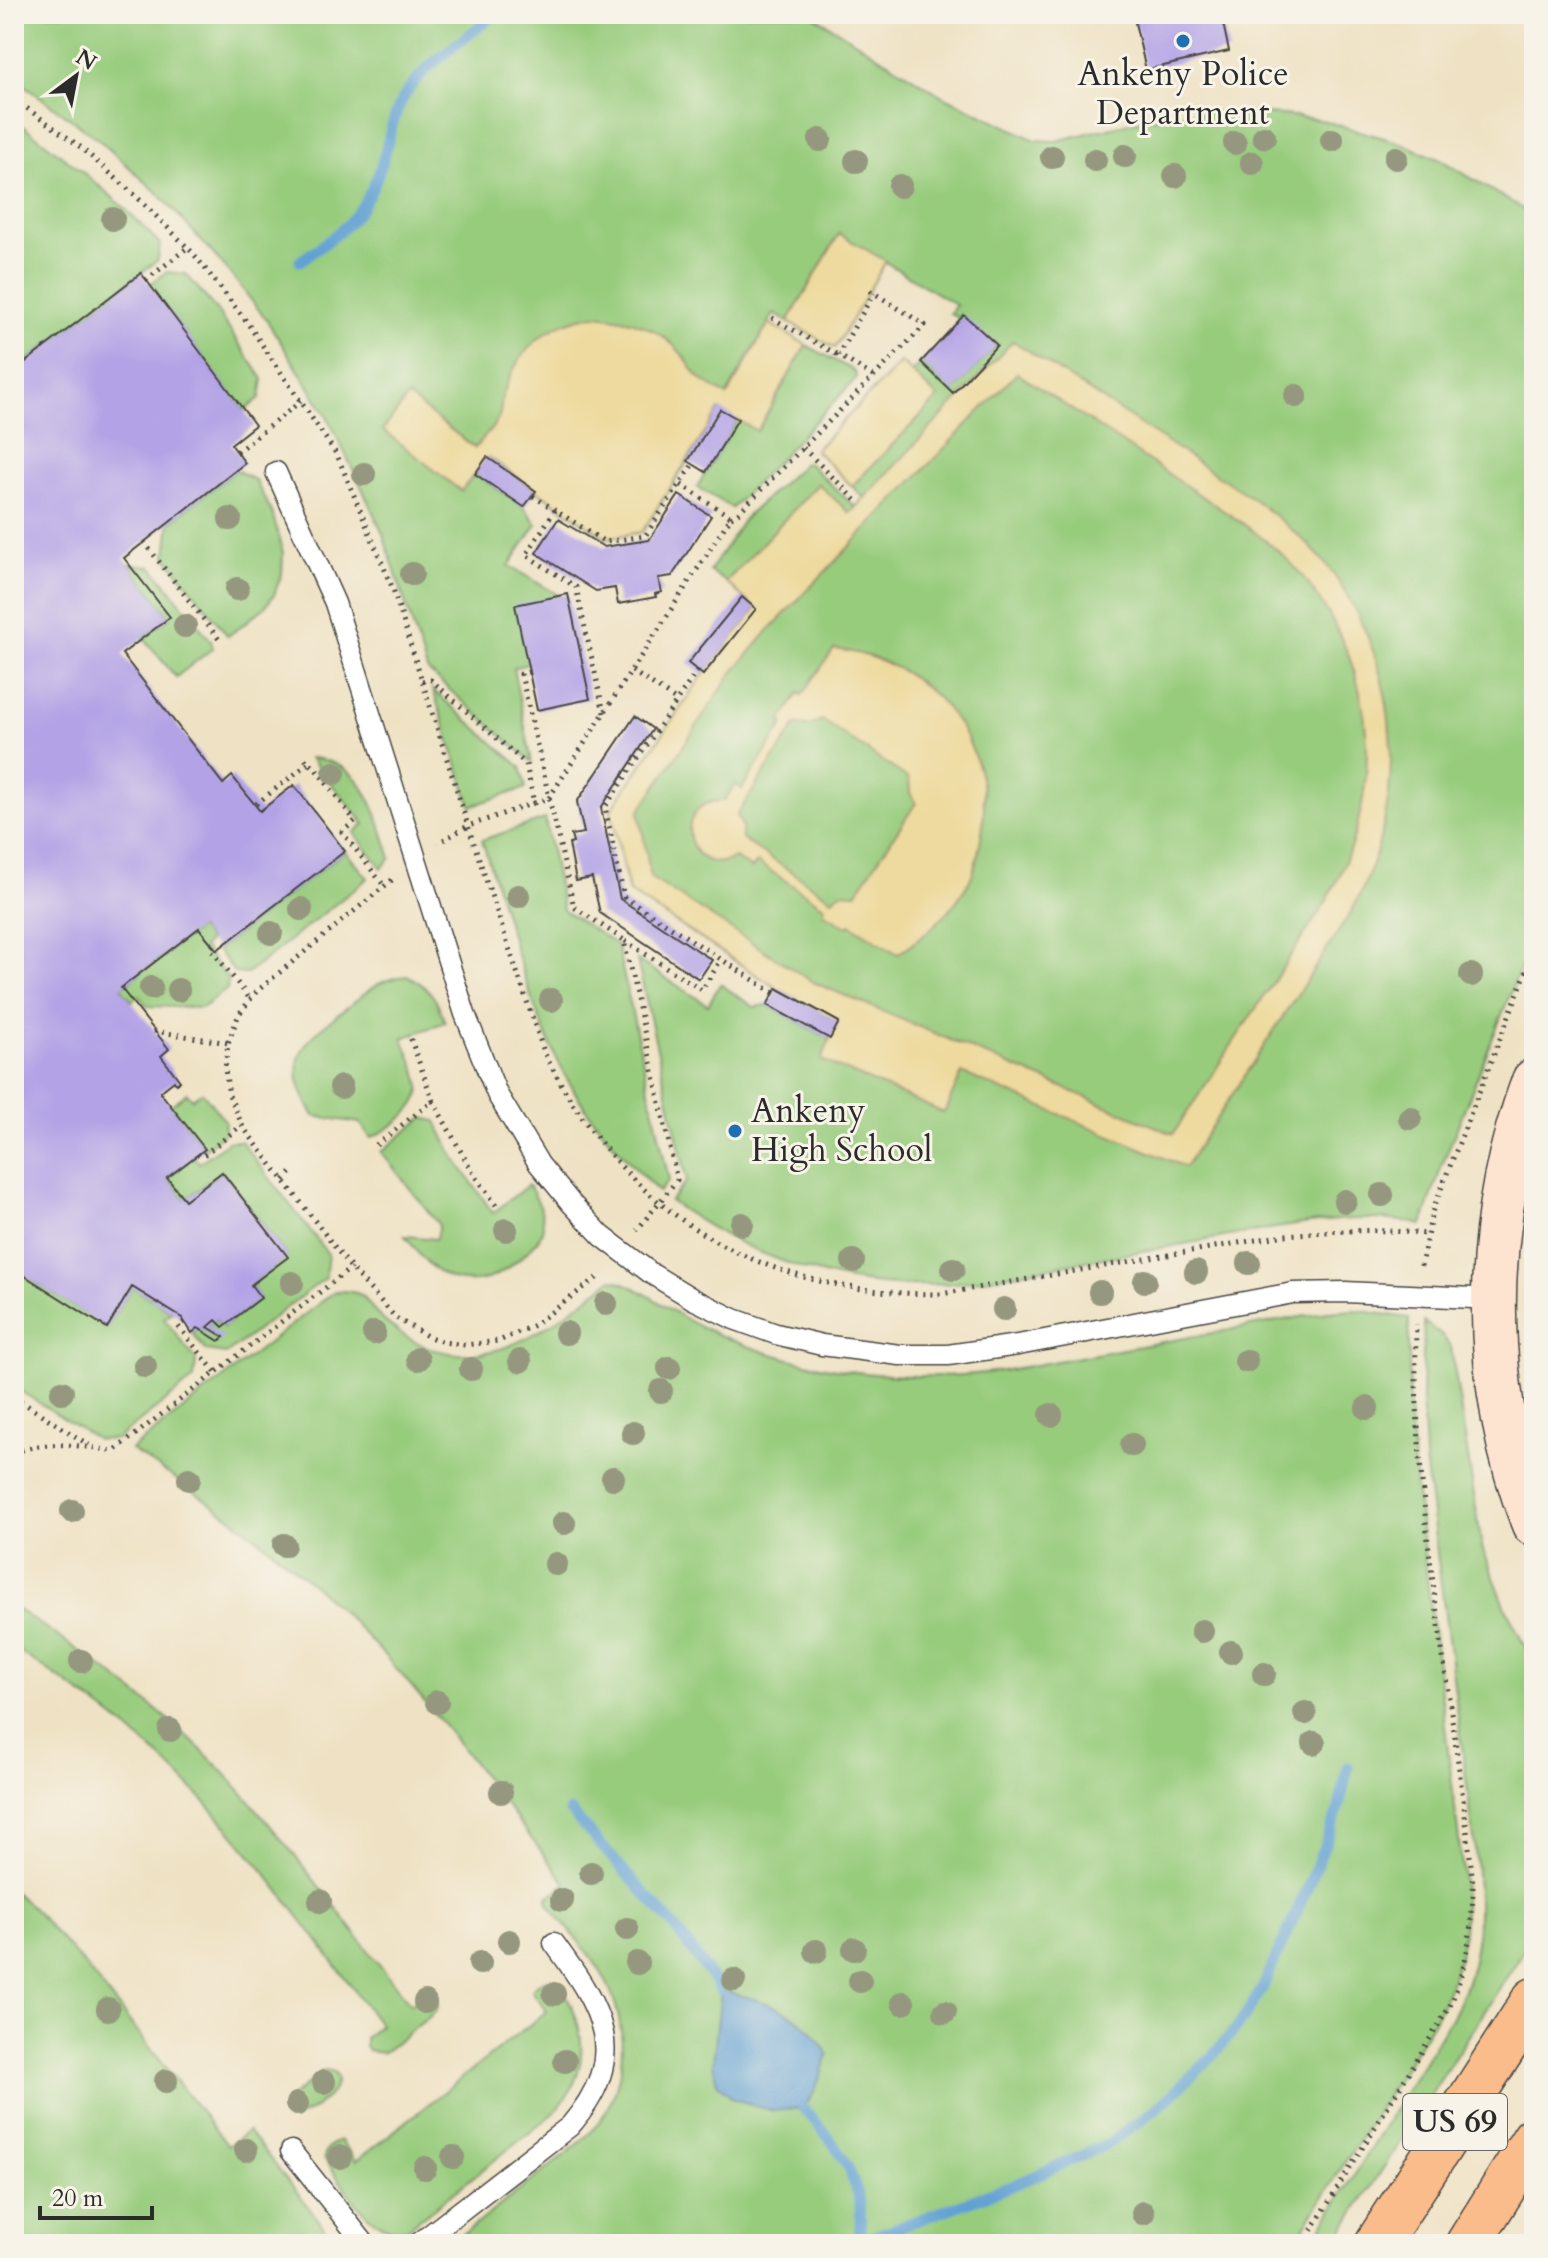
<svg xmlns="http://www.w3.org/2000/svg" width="1548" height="2258" font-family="Cardo,serif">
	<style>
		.green { fill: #98cc7d; stroke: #627c54; stroke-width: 2 }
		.sand { fill: #eeda9e; stroke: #8c8264; stroke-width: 2; fill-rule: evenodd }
		.water { fill: #61a0d3; stroke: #46667f; stroke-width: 2 }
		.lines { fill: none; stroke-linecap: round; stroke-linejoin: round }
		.stream { stroke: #61a0d3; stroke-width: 11 }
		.building { fill: #b3a3e6 }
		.lane-casing { stroke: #484642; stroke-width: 23 }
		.secondary-casing { stroke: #484642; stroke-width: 47 }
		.primary-casing { stroke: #484642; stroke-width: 47 }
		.path { stroke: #484642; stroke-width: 5; stroke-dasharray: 2 6; stroke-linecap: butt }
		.lane { stroke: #fff; stroke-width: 20 }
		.secondary { stroke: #fde4d1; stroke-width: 44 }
		.primary { stroke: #fabc8b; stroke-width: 44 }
		.tree { fill: #95987e }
		.poi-dot { fill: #1f6fb2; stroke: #f7f3e8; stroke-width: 3 }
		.labels { text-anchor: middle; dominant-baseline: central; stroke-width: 6; stroke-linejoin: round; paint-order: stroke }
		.shield { fill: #f7f3e8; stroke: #686764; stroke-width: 2 }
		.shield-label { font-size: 32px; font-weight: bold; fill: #2b2b2b }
		.poi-label { font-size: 34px; fill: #2b2b2b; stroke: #f7f3e8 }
	</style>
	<rect width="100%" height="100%" fill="#f7f3e8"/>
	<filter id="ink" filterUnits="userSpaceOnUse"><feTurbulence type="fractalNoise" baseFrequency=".0125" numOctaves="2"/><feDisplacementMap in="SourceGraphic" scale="16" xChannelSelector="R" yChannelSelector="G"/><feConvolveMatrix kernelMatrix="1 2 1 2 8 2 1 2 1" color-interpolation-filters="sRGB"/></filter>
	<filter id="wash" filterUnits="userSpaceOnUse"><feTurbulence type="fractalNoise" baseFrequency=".006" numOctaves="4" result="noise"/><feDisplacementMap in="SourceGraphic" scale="32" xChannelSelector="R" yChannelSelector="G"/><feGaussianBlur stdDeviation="1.8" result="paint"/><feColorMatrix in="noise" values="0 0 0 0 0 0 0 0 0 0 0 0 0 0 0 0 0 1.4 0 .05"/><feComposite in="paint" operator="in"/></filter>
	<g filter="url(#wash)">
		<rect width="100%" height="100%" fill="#efe2c4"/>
		<path class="green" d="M14,14H811L941,95L1035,140L1056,141L1145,119L1189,114L1225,112L1284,115L1321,120L1398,142L1441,160L1534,216V934L1441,1168L1422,1225C1365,1211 1292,1225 1235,1235C1173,1246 1112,1257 1050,1267C1009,1275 966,1284 924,1285C834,1289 742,1253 670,1201L687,1181L637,960L708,1005L720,984L754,1007L767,1005L830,1039L822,1060L961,1074L777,988L629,892L611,810L703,675L756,609L818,484L726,582L710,571L744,519L804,463L809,464L855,507L864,498L852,486L938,398L912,372L921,362L953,392L997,345L950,313L956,305L839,234L788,322L774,314L688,461L642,532L607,538L487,457L408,397L383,430L461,490L475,474L524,507L537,524L509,566L560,596L528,664L513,668L532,762L427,670L383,534L360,484L326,414L266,319L225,267L160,195L98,139L24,85L14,65Z
			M14,119C66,158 116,196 160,244L158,260L14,371Z
			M167,272L186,274L214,307L263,379L260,398L244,411L149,285Z
			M806,345L851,369L856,374V379L732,508L697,487L738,419L758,430Z
			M236,470L255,480L273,515L283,553L282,573L274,595L264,608L228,636L166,556L170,522Z
			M129,564L152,567L211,641L213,648L176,677L143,638L170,617Z
			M433,690L521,767L526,788L471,806Z
			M310,758C367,761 376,814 391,858L382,868L354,833L365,824Z
			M545,819L563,910L617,945L669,1180L659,1192C619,1153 582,1112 558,1061C524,992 506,913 482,840Z
			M345,851L368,878L247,974L235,973L217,950Z
			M199,928L209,941L203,947L228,979L227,989L202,1008L147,1006L139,996L132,1001L121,988Z
			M408,976C430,987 437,999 445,1022L403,1038C408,1053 418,1070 420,1086C422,1108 388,1130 371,1138L360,1123L314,1116C279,1059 303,1041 349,1006C369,990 380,978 408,976Z
			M202,1092L225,1121L224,1133L205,1149L170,1106L187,1093L192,1099Z
			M423,1118L436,1121L454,1157L493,1213L528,1185C537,1198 546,1214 542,1231C538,1247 503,1274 487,1279C478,1282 465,1282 456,1280C433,1275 419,1253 405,1236L436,1239L439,1225L381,1152Z
			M229,1141H241L328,1254L325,1278L226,1354L206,1351L192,1333L198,1328L203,1331L216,1320L223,1327L260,1298L251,1285L287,1256L222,1172L185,1200L167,1178L194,1157L199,1163Z
			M14,1269L107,1327L132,1287L172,1312L164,1318L196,1360L194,1379L117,1439L98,1440L14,1387Z
			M612,1279C643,1287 673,1315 703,1328C799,1372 898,1385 1002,1371L1328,1312L1355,1310L1409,1318V1406L1416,1488L1463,1874C1467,1935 1462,1967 1433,2022L1294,2244H451C480,2221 509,2198 538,2176C561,2157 590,2139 605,2113C630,2070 626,2014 601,1972C586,1948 565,1926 548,1904L547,1898L566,1883C501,1801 440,1713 368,1638C298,1564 217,1504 131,1450L335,1291C342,1291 353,1291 359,1294C365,1297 371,1307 375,1312C382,1320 390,1326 399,1332C481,1388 548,1327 612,1279Z
			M1424,1322L1441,1335L1451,1347L1482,1547L1506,1608L1534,1665V1935L1334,2244H1311L1453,2015C1483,1956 1480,1911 1475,1847L1425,1460L1422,1397Z
			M14,1607C95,1660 175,1717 240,1790C300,1858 354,1933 410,2004L427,1991L436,1995L438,2007L434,2013L383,2053L368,2051L365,2046V2038L380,2025C309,1930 240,1829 151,1749C109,1711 62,1680 14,1648Z
			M14,1892L31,1906L87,1968L228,2146L248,2131L319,2220L328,2234L329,2244H14Z
			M547,1979C562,1984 568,1997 574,2011C589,2051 581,2085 552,2115L408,2228C371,2239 345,2186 326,2161L324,2157C328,2148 331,2143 340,2140L356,2161L547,2011L532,1991L535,1986Z
			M327,2071L334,2073L337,2079C335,2095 312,2112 297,2117L285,2111L284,2103L322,2072Z"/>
		<path class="sand" d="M839,234L886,261L835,348L788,322Z
			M595,315C629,318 658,326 681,353C688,361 692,371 700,378C708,385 718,390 727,396L769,323L806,345L757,431L719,410L642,532L607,538L488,457L461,491L383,430L408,397L475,448C482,439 493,429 498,419C502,412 500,402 503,395C517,349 548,322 595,315Z
			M1013,341L1252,498C1282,521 1315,546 1336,578C1404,678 1408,802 1353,909L1185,1167L962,1073L944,1113L821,1060L838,1022L777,988L629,892L611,810L703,675L756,609L726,582L818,484L850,513ZM1017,373L1245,525C1266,541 1288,557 1304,578C1381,677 1386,793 1326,902L1173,1134L813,982L651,878L639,812L730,676L768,631Z
			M901,362L938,398L852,486L815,450Z
			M834,649C925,658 997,740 982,832C979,848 977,865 970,880C953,912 927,934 898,954L850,924L847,927L823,912L825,907L757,862L752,869L735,858C685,882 669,798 724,801L735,784L742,789L784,724L781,721L799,693L802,695ZM822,720L909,779L910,793L916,803L856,893L841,892L832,899L742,839V826L737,815L796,725L810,726Z"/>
		<path class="water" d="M721,1990C767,2002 804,2010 828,2055L813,2095L803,2108L773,2111L732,2098L717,2083L713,2063Z"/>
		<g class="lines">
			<path class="stream" d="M300,261C344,230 365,216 382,163C388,144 391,122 400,104C419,65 463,43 494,14
				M570,1811L674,1926L721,1990
				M803,2108C838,2144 872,2191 857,2244
				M858,2242L1014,2185L1108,2144L1161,2105L1211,2057L1239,2025L1262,1989L1310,1882L1339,1808L1348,1767"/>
		</g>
		<g id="blocks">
			<path class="building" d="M1133,14H1221L1229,51L1146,70Z
				M141,273L255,425L231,444L245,463L124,558L170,617L122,654L223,784L232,776L260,811L294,785L345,851L217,950L199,928L121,988L169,1049L161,1056L180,1081L176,1084L174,1081L160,1092L205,1149L167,1178L185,1200L222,1172L288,1257L251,1285L261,1298L223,1327L216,1320L208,1327L224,1337L219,1341L198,1328L192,1333L182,1318L132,1287L107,1328L14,1269V371Z
				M964,315L997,345L953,393L921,362Z
				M720,409L738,419L706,472L688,461Z
				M487,457L536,491L524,507L475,474Z
				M679,495L711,516L672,576L658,578L662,592L655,594L656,597L618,604L615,588L596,591L536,553L558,519L604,547L649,540Z
				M568,594L590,699L537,710L515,605Z
				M742,597L756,609L703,675L688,663Z
				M635,716L653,729L601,808L620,899L712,960L699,979L600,913L592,878L576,881L569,844L573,843L571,835L584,833L577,802Z
				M777,988L839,1022L830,1039L767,1005Z"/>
		</g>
	</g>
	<g filter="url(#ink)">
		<use href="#blocks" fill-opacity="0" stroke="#484642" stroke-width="2"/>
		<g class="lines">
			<defs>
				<path id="lane" d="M276,472L335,603L465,1014L497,1094L539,1164L571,1203L602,1236L652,1274L693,1299L734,1319L776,1334L822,1345L900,1355H948L1018,1345L1293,1293L1345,1292L1495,1299
					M291,2151L365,2244
					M418,2244L570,2126C631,2055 602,2009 554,1943"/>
				<path id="secondary" d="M1534,1081C1482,1220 1479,1385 1534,1524"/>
				<path id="primary" d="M1377,2244L1534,2000
					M1468,2244L1534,2139"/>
			</defs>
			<use href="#lane" class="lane-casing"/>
			<use href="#secondary" class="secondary-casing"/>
			<use href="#primary" class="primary-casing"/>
			<path class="path" d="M14,99L78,145L136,196L193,253L244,318L337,455L393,589L470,832L544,1052C625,1216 760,1295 941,1294L1285,1235C1333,1231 1379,1228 1426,1234
				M146,280L187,248
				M772,318L838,355
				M873,376L838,355L874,293
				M803,448L859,503
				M237,452L301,401
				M533,496L605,542L645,536L693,464
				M555,510L526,555L576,587L604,713
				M731,517L738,513L925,325L869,290
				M144,542L221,642
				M632,671L677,701
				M697,671L605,807L624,897L774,993
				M529,672L521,674L574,907L624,940L677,1180L637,1230
				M422,681L431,680L526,764L534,803L468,826L438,843
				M305,759L315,768L355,821L342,832L385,887
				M534,803L549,798L731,517L680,484
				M256,804L309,763
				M392,880L257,991L239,1014L228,1043L225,1069L229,1095L243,1127L351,1268L396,1318L427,1336L443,1342L465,1345L499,1341L534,1325L598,1277
				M625,941L702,990L721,960
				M213,945L210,948L250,999
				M154,1031L228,1043
				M433,1101L470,1168L496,1205
				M376,1145L433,1101L410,1037
				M198,1154L201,1157L242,1125
				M284,1180L292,1172
				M1421,1266L1432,1212L1534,952
				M184,1322L178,1326L217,1374
				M14,1397L89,1445
				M14,1453C47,1439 80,1446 114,1451L351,1268
				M1303,2244L1450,2006C1468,1963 1472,1930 1473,1884C1454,1697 1412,1512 1416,1324"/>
			<use href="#lane" class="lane"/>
			<use href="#secondary" class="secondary"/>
			<use href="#primary" class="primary"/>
		</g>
		<g class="tree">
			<circle cx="1264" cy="137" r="12"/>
			<circle cx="820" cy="140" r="12"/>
			<circle cx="1332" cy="140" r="12"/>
			<circle cx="1235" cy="143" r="12"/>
			<circle cx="1125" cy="156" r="12"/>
			<circle cx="1052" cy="157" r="12"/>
			<circle cx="1396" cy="158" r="12"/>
			<circle cx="1095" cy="160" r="12"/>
			<circle cx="856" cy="161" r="12"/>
			<circle cx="1252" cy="163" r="12"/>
			<circle cx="1175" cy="176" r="12"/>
			<circle cx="900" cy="186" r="12"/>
			<circle cx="113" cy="219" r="12"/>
			<circle cx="1296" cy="396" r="12"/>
			<circle cx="364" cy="474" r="12"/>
			<circle cx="230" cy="519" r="12"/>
			<circle cx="412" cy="574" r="12"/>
			<circle cx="237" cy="589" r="12"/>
			<circle cx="185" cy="626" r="12"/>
			<circle cx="334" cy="773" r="12"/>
			<circle cx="518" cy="896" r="12"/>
			<circle cx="301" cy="909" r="12"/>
			<circle cx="271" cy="933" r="12"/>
			<circle cx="1471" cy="975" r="12"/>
			<circle cx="151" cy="988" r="12"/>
			<circle cx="178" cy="990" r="12"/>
			<circle cx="551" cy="1000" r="12"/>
			<circle cx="341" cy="1087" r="12"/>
			<circle cx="1410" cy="1118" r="12"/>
			<circle cx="1382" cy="1195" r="12"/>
			<circle cx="1345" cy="1201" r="12"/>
			<circle cx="742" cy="1224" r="12"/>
			<circle cx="506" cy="1230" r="12"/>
			<circle cx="853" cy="1261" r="12"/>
			<circle cx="1249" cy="1263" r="12"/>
			<circle cx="953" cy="1269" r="12"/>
			<circle cx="1196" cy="1272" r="12"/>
			<circle cx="1145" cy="1281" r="12"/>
			<circle cx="292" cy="1283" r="12"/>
			<circle cx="1100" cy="1292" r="12"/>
			<circle cx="606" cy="1304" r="12"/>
			<circle cx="1004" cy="1309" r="12"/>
			<circle cx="374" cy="1333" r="12"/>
			<circle cx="566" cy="1333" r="12"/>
			<circle cx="418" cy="1359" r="12"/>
			<circle cx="520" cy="1361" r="12"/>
			<circle cx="1246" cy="1361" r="12"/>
			<circle cx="145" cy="1366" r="12"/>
			<circle cx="669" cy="1368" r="12"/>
			<circle cx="471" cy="1369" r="12"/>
			<circle cx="661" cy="1391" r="12"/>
			<circle cx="62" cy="1392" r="12"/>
			<circle cx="1367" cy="1408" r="12"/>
			<circle cx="1051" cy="1415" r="12"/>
			<circle cx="633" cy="1433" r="12"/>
			<circle cx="1132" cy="1445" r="12"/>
			<circle cx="613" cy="1478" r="12"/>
			<circle cx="189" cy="1479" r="12"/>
			<circle cx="72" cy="1511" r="12"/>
			<circle cx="564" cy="1523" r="12"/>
			<circle cx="284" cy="1545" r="12"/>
			<circle cx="556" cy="1564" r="12"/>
			<circle cx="1202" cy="1631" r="12"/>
			<circle cx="1231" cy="1652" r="12"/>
			<circle cx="81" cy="1661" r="12"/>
			<circle cx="1264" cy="1674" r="12"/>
			<circle cx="437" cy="1702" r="12"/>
			<circle cx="1305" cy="1713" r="12"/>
			<circle cx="170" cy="1730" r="12"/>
			<circle cx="1314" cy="1743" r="12"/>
			<circle cx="501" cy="1792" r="12"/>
			<circle cx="591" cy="1873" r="12"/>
			<circle cx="562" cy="1900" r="12"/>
			<circle cx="320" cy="1901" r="12"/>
			<circle cx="627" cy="1929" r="12"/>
			<circle cx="509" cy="1941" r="12"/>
			<circle cx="854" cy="1949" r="12"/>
			<circle cx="816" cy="1951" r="12"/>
			<circle cx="480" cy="1963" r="12"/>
			<circle cx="637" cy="1963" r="12"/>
			<circle cx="734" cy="1980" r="12"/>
			<circle cx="860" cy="1981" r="12"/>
			<circle cx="554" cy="1994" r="12"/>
			<circle cx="425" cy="2002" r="12"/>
			<circle cx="903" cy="2003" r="12"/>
			<circle cx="108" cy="2009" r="12"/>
			<circle cx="945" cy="2012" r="12"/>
			<circle cx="565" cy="2061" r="12"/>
			<circle cx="166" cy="2081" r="12"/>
			<circle cx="324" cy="2082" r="12"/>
			<circle cx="297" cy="2104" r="12"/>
			<circle cx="246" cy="2150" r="12"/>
			<circle cx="340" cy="2157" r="12"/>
			<circle cx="453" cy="2157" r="12"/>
			<circle cx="425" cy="2168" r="12"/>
			<circle cx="1143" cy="2213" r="12"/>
		</g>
	</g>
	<g class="poi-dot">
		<circle cx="1183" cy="41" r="8"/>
		<circle cx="735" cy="1131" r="8"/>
	</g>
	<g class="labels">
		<rect class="shield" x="1403" y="2094" width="104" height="56" rx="6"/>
		<g class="shield-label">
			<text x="1455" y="2122">US 69</text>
		</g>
		<g class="poi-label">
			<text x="1183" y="74">Ankeny Police<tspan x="1183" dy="39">Department</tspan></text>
			<text x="751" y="1111" text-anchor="start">Ankeny<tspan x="751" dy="39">High School</tspan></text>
		</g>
	</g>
	<rect width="1548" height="2258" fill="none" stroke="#f7f3e8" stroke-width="48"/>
	<g transform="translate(76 76) rotate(32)" stroke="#f7f3e8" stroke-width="6" paint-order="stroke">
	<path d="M0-6L14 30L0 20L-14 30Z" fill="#2b2b2b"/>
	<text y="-12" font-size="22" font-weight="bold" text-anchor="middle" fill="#2b2b2b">N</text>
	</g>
	<path d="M40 2206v12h112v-12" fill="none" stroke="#2b2b2b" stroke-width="4"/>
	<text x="52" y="2206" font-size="24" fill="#2b2b2b" stroke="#f7f3e8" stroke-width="6" paint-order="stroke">20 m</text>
</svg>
